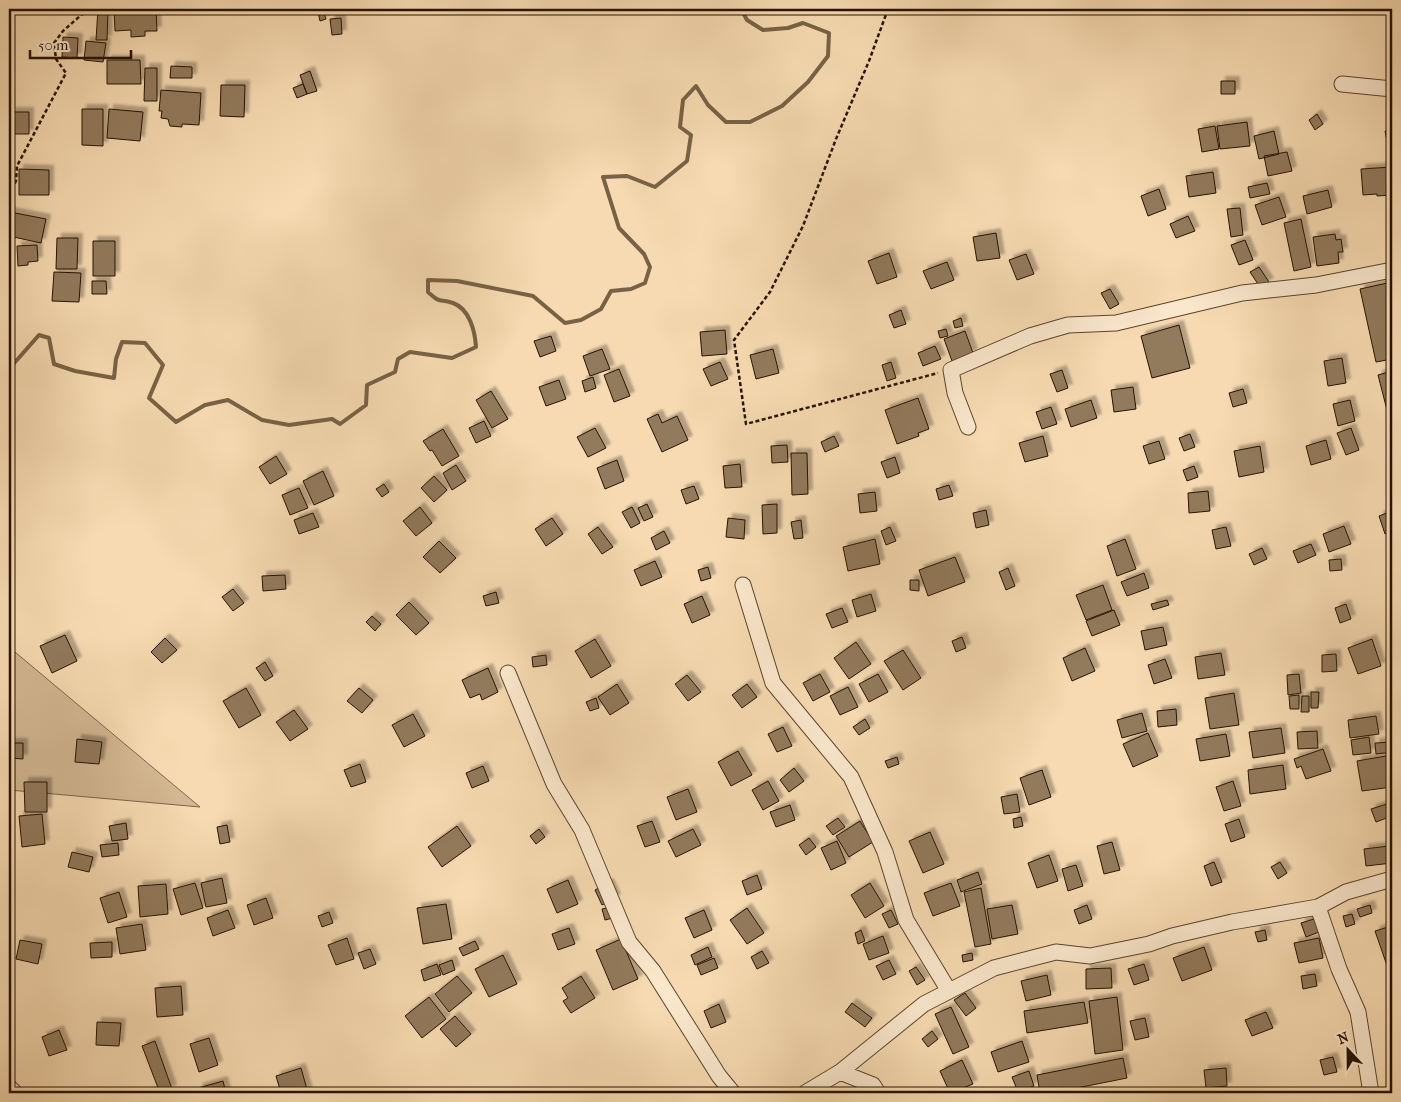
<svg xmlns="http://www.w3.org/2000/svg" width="1401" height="1102" font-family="'IM FELL French Canon',serif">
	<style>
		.green { fill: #d3b893; stroke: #7c664a }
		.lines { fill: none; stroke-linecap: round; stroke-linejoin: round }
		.stream { stroke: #786246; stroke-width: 4 }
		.building { fill: #927a5c; stroke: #251300; filter: url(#shadow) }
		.minor-casing { stroke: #5a452c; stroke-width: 17 }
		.path { stroke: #251300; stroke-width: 2.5; stroke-dasharray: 4 2.5; stroke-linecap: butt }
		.minor { stroke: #fae7cc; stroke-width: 15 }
	</style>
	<defs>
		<filter id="shadow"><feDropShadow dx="4.5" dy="-4.5" stdDeviation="1" flood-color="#0004"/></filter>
	</defs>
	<rect width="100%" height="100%" fill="#f7dab1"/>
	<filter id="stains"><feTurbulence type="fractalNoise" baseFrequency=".004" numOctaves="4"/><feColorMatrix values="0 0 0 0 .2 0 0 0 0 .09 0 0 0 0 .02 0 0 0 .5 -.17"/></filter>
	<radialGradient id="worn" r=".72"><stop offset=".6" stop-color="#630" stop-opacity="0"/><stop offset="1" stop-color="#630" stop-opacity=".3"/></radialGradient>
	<path class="green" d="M9,647L200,807L9,790Z"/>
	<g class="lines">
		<path class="stream" d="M9,369L39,335L49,338L54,364L75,371L114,378L116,359L122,342L145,343L163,365L149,398L176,422L205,405L228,400L262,420L289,425L332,419L340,424L366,405L367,385L395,372L398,359L410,352L452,358L476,347C475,332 470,309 453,303C439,298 442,305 428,292V280L457,281L533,296L565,323L581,320L601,309L611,291L631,289L645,283L650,267L644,254L619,228L603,177L627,176L655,187L687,161L691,135L680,127L683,100L696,86L708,105L726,122H750L782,106L808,82L828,56L829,33L803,23L788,28L763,30L747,20L741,9"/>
	</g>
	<path class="building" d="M98,9H108L107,40H96Z
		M114,9H156L157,31H145V36L131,37V30L115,31Z
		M323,11L326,19L320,21L318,12Z
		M341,18L342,34L332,35L330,19Z
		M63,37L78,38L77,58L62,57Z
		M86,41L106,43L103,62L84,60Z
		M107,60H140L141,84H107Z
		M171,66L192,67V78H170Z
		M145,68H157V101H144Z
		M310,71L317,91L307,94L300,75Z
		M1221,81H1235V94H1221Z
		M303,84L307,94L297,98L293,88Z
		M221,85H245L244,117L220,116Z
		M161,90L201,93L199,125L182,124V127L170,126L168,119L161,118L162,111H159Z
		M82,109H103V146L82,145Z
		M109,109L143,112L140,141L107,138Z
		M11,112H29V134H11Z
		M1317,114L1323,124L1315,130L1309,120Z
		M1247,122L1250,146L1220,149L1217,126Z
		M1215,126L1219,149L1202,152L1198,129Z
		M1392,130V140L1387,141L1385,131Z
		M1274,131L1279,154L1259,159L1254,136Z
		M1287,152L1292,171L1268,176L1264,156Z
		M1392,167V195L1377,196V194L1363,195L1361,169Z
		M19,169L49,170V195H19Z
		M1213,172L1216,193L1189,197L1186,176Z
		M1267,183L1270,194L1250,198L1248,187Z
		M1159,189L1166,209L1148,216L1141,196Z
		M1328,190L1332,207L1307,214L1303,196Z
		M1279,197L1286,217L1262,225L1255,205Z
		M1240,208L1243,235L1231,237L1227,209Z
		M10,212L46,219L41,243L9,236Z
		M1188,216L1195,231L1176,238L1170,224Z
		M1301,219L1311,267L1294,271L1284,223Z
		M996,233L1000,258L977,261L973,237Z
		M1335,234L1336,240L1341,239L1343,252H1338L1339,263L1317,266L1313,237Z
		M57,238H78L77,269H56Z
		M1245,240L1253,260L1239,265L1231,245Z
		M93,241H115V276H93Z
		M37,245L38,261L28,262V265L18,266L17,246Z
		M889,253L897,277L877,284L868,261Z
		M1026,254L1034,274L1017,280L1009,260Z
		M947,262L954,280L931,289L923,271Z
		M1259,267L1269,282L1260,287L1250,272Z
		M54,272L81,273L79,302L52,301Z
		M92,281H106L107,294H92Z
		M1392,282V359L1376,362L1360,289Z
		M1110,289L1119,304L1110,309L1101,293Z
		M901,310L906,324L894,328L889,315Z
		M961,318L963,326L955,328L953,321Z
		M1179,325L1190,368L1152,378L1141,336Z
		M946,329L948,336L940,338L938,331Z
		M725,330L727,354L702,356L700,332Z
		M965,331L973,353L952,361L944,339Z
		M551,336L556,351L540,357L534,341Z
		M935,346L941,359L923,366L918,353Z
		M602,349L610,369L590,376L583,356Z
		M773,349L779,373L756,379L750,355Z
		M1342,358L1346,383L1328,386L1324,361Z
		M720,362L728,379L711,386L703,369Z
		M891,362L896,378L887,381L882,365Z
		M619,369L630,396L614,402L604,375Z
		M1062,370L1068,388L1057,392L1050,374Z
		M1392,371V409L1387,410L1378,375Z
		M593,377L596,388L585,392L582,381Z
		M559,380L566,399L546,406L539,387Z
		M1133,387L1136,409L1114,412L1111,390Z
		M1243,389L1247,403L1233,407L1229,393Z
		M491,391L508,419L492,428L476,400Z
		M918,398L929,429L918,433L919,436L897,444L885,410Z
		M1091,400L1097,418L1071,427L1065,409Z
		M1350,400L1355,421L1338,426L1333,404Z
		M1051,407L1057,424L1042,429L1036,412Z
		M658,414L662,423L677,416L688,440L662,452L647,419Z
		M484,421L491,436L476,443L469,428Z
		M595,428L606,448L588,457L577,437Z
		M1351,428L1359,450L1346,455L1337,433Z
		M443,429L459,456L442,466L432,450L430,451L423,441Z
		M1190,434L1195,447L1184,451L1179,438Z
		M834,436L839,446L825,452L821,442Z
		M1043,436L1048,456L1025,462L1019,443Z
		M1326,440L1331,459L1311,465L1306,446Z
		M1159,441L1165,459L1149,464L1143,446Z
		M787,445L788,462L772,463L771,446Z
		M1260,446L1264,472L1239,477L1234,451Z
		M791,453H807L808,494L792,495Z
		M276,456L287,474L270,484L259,467Z
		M895,457L900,473L887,478L881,462Z
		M617,460L624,481L605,489L597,468Z
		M740,464L742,487L725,488L723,466Z
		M456,465L466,481L452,490L443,473Z
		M1194,466L1198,477L1187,481L1183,470Z
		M323,471L334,496L314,505L303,481Z
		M434,476L447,490L434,502L421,488Z
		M384,484L389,492L382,497L376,489Z
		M949,485L953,496L939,500L936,489Z
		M694,486L699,499L686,504L681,490Z
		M299,488L308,508L290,515L282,495Z
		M1208,491L1210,511L1189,513L1188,493Z
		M875,492L877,511L860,513L858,494Z
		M647,504L653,517L644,521L638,508Z
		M777,504V533L763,534L762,505Z
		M420,507L432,523L416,536L403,521Z
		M632,507L640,523L631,528L622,512Z
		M986,510L989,525L976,528L973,513Z
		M1392,511V531L1385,534L1379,516Z
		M313,513L319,527L299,534L294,520Z
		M552,518L563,534L546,546L535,529Z
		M728,518L745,520L744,539L726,537Z
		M801,520L803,538L794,539L791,522Z
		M1344,526L1351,544L1329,552L1323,534Z
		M598,527L613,547L602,554L588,534Z
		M890,527L896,541L886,545L881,531Z
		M1226,527L1231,546L1216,549L1212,530Z
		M664,531L670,543L656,550L651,538Z
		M875,539L880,564L848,571L843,547Z
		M1125,539L1136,569L1117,576L1107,546Z
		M439,541L456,558L440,573L423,557Z
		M1311,544L1316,555L1298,563L1293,551Z
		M1262,548L1267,559L1254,565L1249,554Z
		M955,557L965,582L928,596L919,570Z
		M1341,559L1342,570L1330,571L1329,560Z
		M655,561L662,577L641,586L634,570Z
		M708,567L711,578L701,581L698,570Z
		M1008,568L1015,586L1006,590L999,572Z
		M1144,573L1149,588L1127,596L1121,582Z
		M285,575L286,589L263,591L262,576Z
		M910,580H919V591L910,590Z
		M1103,585L1112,610L1086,620L1076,595Z
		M233,589L244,603L233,611L222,597Z
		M496,592L499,603L486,606L483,596Z
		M871,594L876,611L857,617L852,600Z
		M702,596L710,615L692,623L684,604Z
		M1167,600L1169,605L1153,610L1151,604Z
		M409,602L429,623L416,635L396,615Z
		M1346,604L1351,619L1340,623L1335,608Z
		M842,608L848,622L832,628L826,614Z
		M1114,610L1120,625L1092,636L1086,621Z
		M372,616L381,624L375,631L366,622Z
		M1163,627L1167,645L1145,650L1141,631Z
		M65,635L77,661L52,673L40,646Z
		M962,637L966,648L956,652L952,641Z
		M165,638L177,650L162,663L151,652Z
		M595,639L611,666L591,678L575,651Z
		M1372,639L1381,666L1358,674L1348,648Z
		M856,642L871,664L849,679L834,658Z
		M1085,648L1095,671L1072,681L1063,658Z
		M903,650L921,678L903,690L884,661Z
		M1221,653L1225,675L1198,679L1195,657Z
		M1336,654L1337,671L1322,672V655Z
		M546,655L547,665L533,667L532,657Z
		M1165,659L1172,678L1154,684L1148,665Z
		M265,662L273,676L265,681L256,668Z
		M488,668L498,692L482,700L480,694L470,698L462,680Z
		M820,674L830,692L813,701L803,683Z
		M878,674L888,692L869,702L859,684Z
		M1299,674L1301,693L1288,695L1287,675Z
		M687,675L701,692L688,701L675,684Z
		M617,684L629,703L610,715L598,697Z
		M747,684L757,697L742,708L732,695Z
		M848,687L858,707L840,715L830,696Z
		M246,688L261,715L239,728L223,701Z
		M359,688L373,700L362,713L347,701Z
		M1311,692H1319L1318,708H1311Z
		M1234,693L1239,725L1210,729L1205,698Z
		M1299,695V709H1290L1289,696Z
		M1302,696H1309V712H1301Z
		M596,698L599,708L590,711L586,702Z
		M1176,709L1177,725L1158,727L1157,711Z
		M294,710L308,729L290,741L276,722Z
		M1142,713L1147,731L1122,738L1117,720Z
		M413,714L425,736L404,747L392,725Z
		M1376,716L1379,734L1350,738L1348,720Z
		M865,719L870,728L859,735L853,727Z
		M783,727L792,746L777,752L768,734Z
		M1281,728L1285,753L1253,758L1249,732Z
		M1317,731L1318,748L1298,749L1297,732Z
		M1148,733L1158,756L1133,767L1123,744Z
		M1226,734L1230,756L1200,761L1196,739Z
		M1369,737L1371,753L1353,755L1351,740Z
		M77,739L102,742L99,764L75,762Z
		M1392,742V752L1376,754L1375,743Z
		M10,743H23V759L10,758Z
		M1323,749L1331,771L1306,779L1301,766L1297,768L1294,759Z
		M738,751L752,775L731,786L718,762Z
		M1392,755V787L1362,791L1357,761Z
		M897,757L899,764L888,768L885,761Z
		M360,764L366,782L351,787L344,770Z
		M1283,765L1286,789L1250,794L1248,770Z
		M483,766L489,781L472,788L466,773Z
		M794,768L804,781L789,792L780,780Z
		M1042,770L1051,797L1029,805L1020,778Z
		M768,781L779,801L763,810L752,790Z
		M1233,781L1241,806L1224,811L1216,787Z
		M24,782H47V812H25Z
		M688,789L697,812L676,820L667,797Z
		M1017,794L1020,812L1004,814L1001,797Z
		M1390,803L1392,816L1376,822L1371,809Z
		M790,805L795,820L776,827L770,812Z
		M42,814L45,844L22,847L19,816Z
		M1021,817L1023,826L1014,828L1013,819Z
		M838,818L845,827L833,835L826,826Z
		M1239,819L1245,837L1231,842L1225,824Z
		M652,821L660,842L645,847L637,826Z
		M860,821L873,842L849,857L836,836Z
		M126,823L128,839L112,841L109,826Z
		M227,825L230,842L220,844L217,827Z
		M457,826L471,846L442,867L428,847Z
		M539,829L545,837L536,844L530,836Z
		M693,829L701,845L676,857L668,841Z
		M930,832L944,864L923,873L909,841Z
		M809,838L816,847L806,855L799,845Z
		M837,841L846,863L831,870L821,848Z
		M1112,842L1120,870L1104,874L1097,846Z
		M118,843L119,855L102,857L100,845Z
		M1389,846L1392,863L1366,866L1364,849Z
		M72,852L93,857L89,872L68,867Z
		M1049,855L1058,881L1037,888L1028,863Z
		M1214,862L1222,882L1211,886L1204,866Z
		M1280,862L1287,873L1278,879L1271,867Z
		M1076,865L1083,886L1068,891L1062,869Z
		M978,872L982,884L961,892L957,880Z
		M757,875L762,889L747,895L742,881Z
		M222,878L227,903L206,907L201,883Z
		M568,880L578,904L557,913L547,889Z
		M195,883L203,908L181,915L173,889Z
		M609,883L616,898L602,905L595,890Z
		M870,883L884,906L865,918L851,895Z
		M951,883L960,906L933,916L924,893Z
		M166,884L168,914L140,917L138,886Z
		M981,888L991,944L975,947L964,892Z
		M119,892L127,917L108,923L100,898Z
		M266,898L273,918L254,925L247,905Z
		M446,904L452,939L423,944L417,908Z
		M1012,905L1018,934L992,939L987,909Z
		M1087,905L1092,919L1079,924L1074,910Z
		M1370,905L1372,913L1360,917L1357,909Z
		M614,906L617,917L605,920L602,909Z
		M747,908L764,933L747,944L730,920Z
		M228,910L235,928L213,936L207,918Z
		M704,910L712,930L694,938L685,918Z
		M891,910L898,924L889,928L882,914Z
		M329,912L333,923L322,927L318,916Z
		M1352,914L1355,924L1346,927L1343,916Z
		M1314,919L1319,932L1306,937L1301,923Z
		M142,924L146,950L120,954L116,928Z
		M1388,927L1392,938V980L1375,931Z
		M569,928L575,944L558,950L552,934Z
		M861,930L865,941L858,944L855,933Z
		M1265,930L1267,940L1258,942L1255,932Z
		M883,936L889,953L869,960L863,944Z
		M347,938L354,959L336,965L328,945Z
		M1319,938L1323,958L1299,963L1294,943Z
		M621,939L638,979L613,990L596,950Z
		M20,940L42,944L38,964L16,959Z
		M475,941L479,949L463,956L459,948Z
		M112,942V957L91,958L90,943Z
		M708,947L712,957L695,965L691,955Z
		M1204,947L1212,970L1182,981L1173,958Z
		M370,949L376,964L364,969L358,953Z
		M762,951L769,963L757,969L751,957Z
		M972,953L973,960L963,962L962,955Z
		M503,955L517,984L489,997L475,969Z
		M714,958L718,968L701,975L697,965Z
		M452,960L455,970L443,975L439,965Z
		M889,960L896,974L883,980L876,966Z
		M437,964L441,975L424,981L421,970Z
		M1144,964L1149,980L1134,985L1128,969Z
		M916,967L925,980L917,985L909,971Z
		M1111,968L1112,988L1086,989V969Z
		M1315,974L1317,986L1303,989L1301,976Z
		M1047,975L1051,995L1026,1001L1021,981Z
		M457,976L472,993L449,1012L435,994Z
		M581,976L595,998L571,1013L563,1001L568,998L562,988Z
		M181,986L183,1015L157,1017L155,988Z
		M965,993L976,1008L966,1016L954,1000Z
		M429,997L446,1019L422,1038L405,1016Z
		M1117,997L1123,1050L1095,1054L1089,1001Z
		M1084,1002L1088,1023L1027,1033L1024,1011Z
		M852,1003L872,1018L865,1027L845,1012Z
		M719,1004L726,1022L711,1028L704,1011Z
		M951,1007L969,1047L953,1054L935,1014Z
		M1266,1012L1273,1028L1252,1036L1245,1020Z
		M455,1016L471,1034L456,1047L440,1029Z
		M1145,1018L1149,1037L1135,1040L1130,1021Z
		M97,1022L121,1023L119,1046L96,1045Z
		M59,1030L67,1050L49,1056L42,1037Z
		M932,1031L938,1039L928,1047L922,1039Z
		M209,1038L218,1065L199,1072L190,1044Z
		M155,1041L172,1089L160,1093L142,1046Z
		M1022,1041L1029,1062L998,1072L991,1052Z
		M1333,1057L1337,1072L1324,1075L1320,1060Z
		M1123,1058L1127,1078L1052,1093H1040L1037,1075Z
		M962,1060L973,1084L950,1093L940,1071Z
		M301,1068L308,1093H281L276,1076Z
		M1226,1068L1227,1086L1206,1088L1204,1070Z
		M1029,1071L1034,1086L1018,1092L1012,1077Z
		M223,1081L226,1093H199L198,1088Z"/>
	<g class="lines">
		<defs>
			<path id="minor" d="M1342,84L1392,89
				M968,427L955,393L951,370L1030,336L1068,325L1116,323L1242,293L1316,285L1392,270
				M743,585L773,683L851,777L885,852L906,920L949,991
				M508,673L554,784L582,830L629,942L653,971L719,1076L733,1093
				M1318,907L1339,969L1358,1012L1371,1093
				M840,1072L873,1085L878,1093
				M9,1087L15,1093
				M805,1093L840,1072L924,1004L994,968L1056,952L1090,956L1149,944L1172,936L1232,922L1318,907L1346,892L1392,879"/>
		</defs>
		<use href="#minor" class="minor-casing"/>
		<path class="path" d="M888,9L869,61L836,139L803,226L770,292L734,340L746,424L938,373
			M9,195L16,181L17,166L66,73L56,59L54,43L63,31L88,9"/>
		<use href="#minor" class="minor"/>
	</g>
	<rect width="1401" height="1102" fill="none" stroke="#f7dab1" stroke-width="30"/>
	<rect x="10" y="10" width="1381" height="1082" fill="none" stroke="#251300" stroke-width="2.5"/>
	<rect x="15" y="15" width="1371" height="1072" fill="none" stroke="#251300"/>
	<g transform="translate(1348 1050) rotate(338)" stroke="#fae7cc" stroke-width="4" paint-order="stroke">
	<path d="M0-4L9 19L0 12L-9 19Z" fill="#251300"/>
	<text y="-8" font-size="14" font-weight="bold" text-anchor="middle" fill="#251300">N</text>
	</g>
	<path d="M30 50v8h101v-8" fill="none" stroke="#251300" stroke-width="2.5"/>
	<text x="38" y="50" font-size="15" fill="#251300" stroke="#fae7cc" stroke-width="4" paint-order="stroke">50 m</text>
	<rect width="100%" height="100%" filter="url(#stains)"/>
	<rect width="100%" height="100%" fill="url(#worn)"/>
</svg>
